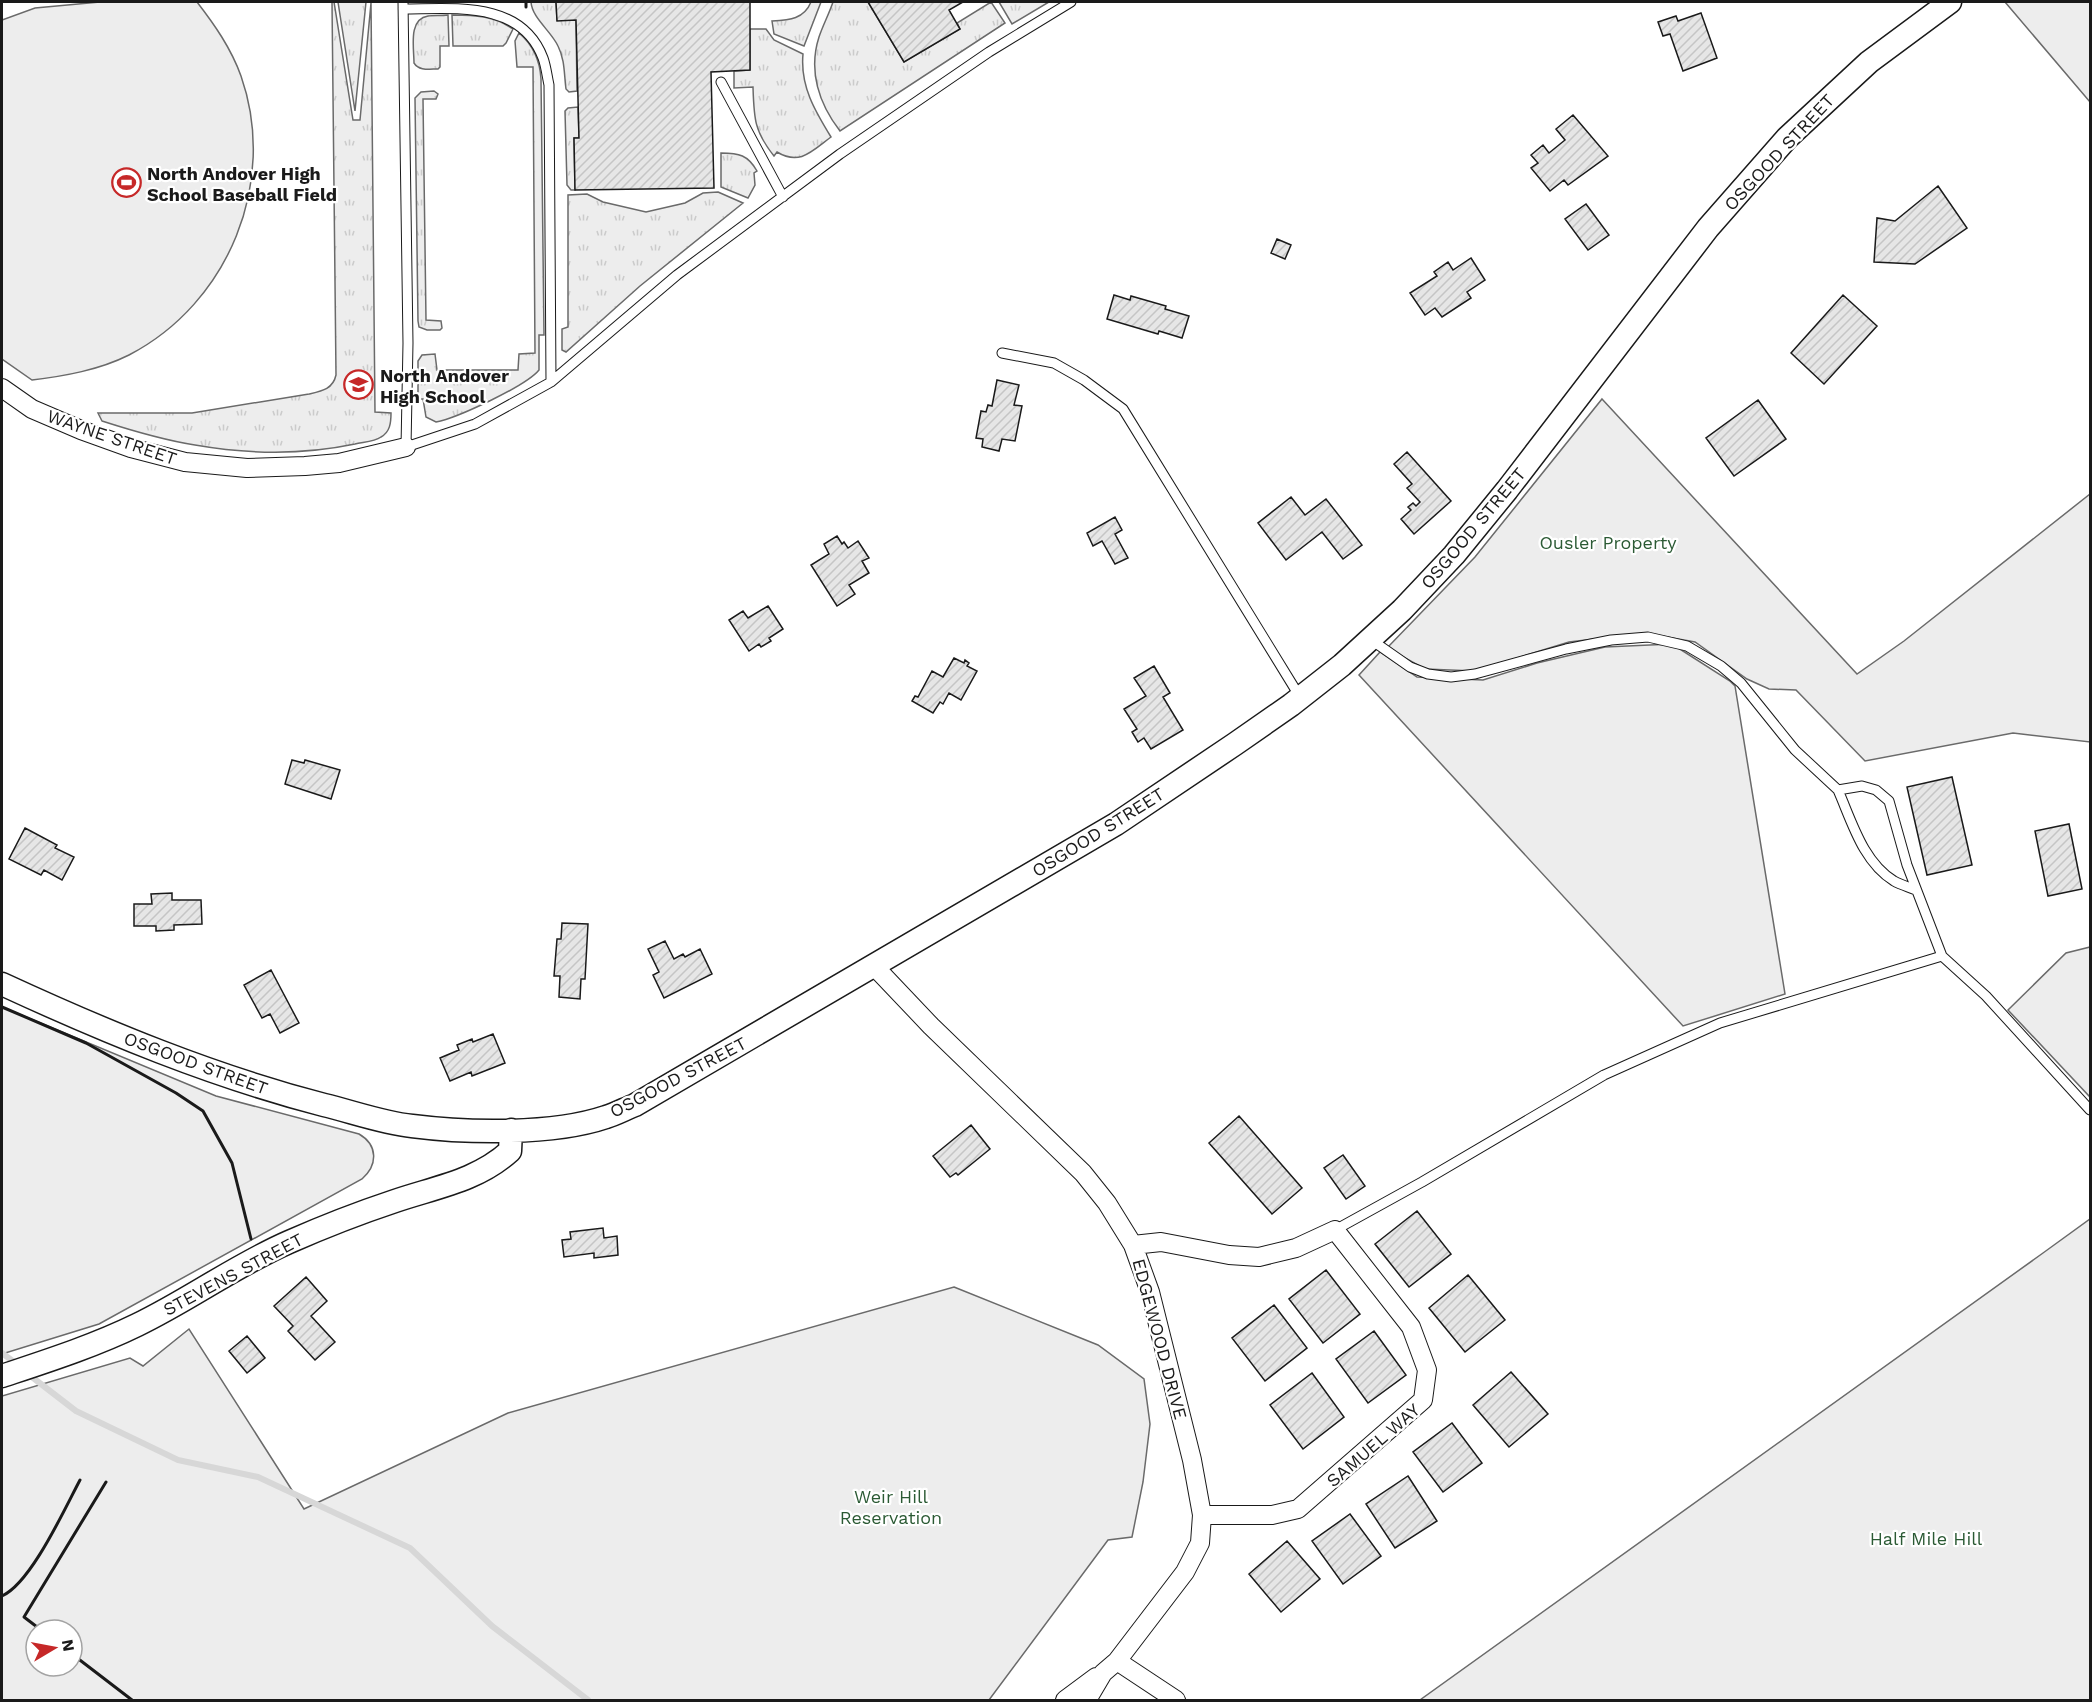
<svg xmlns="http://www.w3.org/2000/svg" width="2092" height="1702" font-family="'Work Sans',sans-serif">
	<style>
		.grass { fill: url(#grass-tufts); stroke: #6a6a6a; stroke-width: 1.5 }
		.park { fill: #ededed; stroke: #6a6a6a; stroke-width: 1.5; fill-rule: evenodd }
		.lines { fill: none; stroke-linecap: round; stroke-linejoin: round }
		.stream { stroke: #d7d7d7; stroke-width: 6 }
		.building { fill: url(#building-hatch); stroke: #1a1a1a; stroke-width: 1.5 }
		.service-casing { stroke: #1a1a1a; stroke-width: 11 }
		.minor-casing { stroke: #1a1a1a; stroke-width: 20 }
		.tertiary-casing { stroke: #1a1a1a; stroke-width: 25 }
		.service { stroke: #fff; stroke-width: 9 }
		.minor { stroke: #fff; stroke-width: 18 }
		.tertiary { stroke: #fff; stroke-width: 22 }
		.wall { stroke: #1a1a1a; stroke-width: 3 }
		.labels { text-anchor: middle; dominant-baseline: central; stroke-width: 4.5; stroke-linejoin: round; paint-order: stroke }
		.street-label { font-size: 18px; fill: #1a1a1a; stroke: #fff }
		.poi-label { font-size: 18px; font-weight: bold; fill: #1a1a1a; stroke: #fff; text-anchor: start }
		.park-label { font-size: 18px; fill: #2b5a34; stroke: #fff }
	</style>
	<defs>
		<pattern id="grass-tufts" width="24" height="20" patternUnits="userSpaceOnUse" patternTransform="scale(1.5)"><rect width="24" height="20" fill="#ededed"/><path d="M3 7l-1-3M5 7V3M7 7l1-3M15 17l-1-3M17 17v-4M19 17l1-3" fill="none" stroke="#cbcbcb"/></pattern>
		<pattern id="building-hatch" width="6" height="6" patternUnits="userSpaceOnUse" patternTransform="scale(1.5)"><rect width="6" height="6" fill="#e6e6e6"/><path d="M-1 1l2-2M0 6l6-6M5 7l2-2" fill="none" stroke="#c5c5c5"/></pattern>
	</defs>
	<rect width="100%" height="100%" fill="#fff"/>
	<path class="grass" d="M332,2H334L353,120H360L371,3L375,412L391,413C391,423 390,432 381,437C374,442 363,442 355,444C303,455 247,454 195,445C163,440 133,431 102,421L98,413H192L309,394C322,391 333,389 336,375Z
		M338,2H366L355,111Z
		M531,2H556L557,20H576L577,91L569,92L566,89C564,74 565,60 558,46C551,31 532,18 531,2Z
		M811,2H821L804,46L774,34L772,21C790,20 804,19 811,2Z
		M833,2H868L904,62L960,29L957,23L991,2L1005,23L840,131C819,104 808,71 819,37C823,25 829,14 833,2Z
		M999,2H1049L1012,24Z
		M448,15L449,46H440V67L438,69C429,69 419,71 414,63C414,48 408,19 428,16C434,15 441,16 448,15Z
		M452,15C475,15 494,16 513,29L506,43L503,46H453Z
		M750,29H766L774,40L803,54C800,86 815,111 831,137C812,151 800,166 777,152L774,156C754,131 754,118 753,87L734,88V71L750,70Z
		M519,33C533,45 540,61 541,79L544,335H539V370C526,386 457,418 436,422L426,417L423,399H418V361L422,355L435,354L437,370H518L519,354L535,353L533,67H517L515,41Z
		M434,91L438,94L436,99H423L426,320L441,321L442,328L440,330H427L419,327L418,321L415,98L421,92Z
		M578,107L579,138H574L575,190H571L567,185L565,111L568,108Z
		M721,153C739,153 748,155 757,171L754,173L755,185L748,198L721,187Z
		M718,192L743,203L640,286L566,352L562,350V329L568,327V195L587,194L603,202L646,212L685,203L703,193Z"/>
	<path class="park" d="M100,2H197C214,24 231,48 241,76C278,182 229,303 129,355C99,370 65,376 32,380L2,359V20L35,8Z
		M2005,2H2090V102Z
		M1602,399L1857,674L1904,641L2090,494V742L2013,733L1865,761L1796,690L1769,689L1747,679L1695,642L1645,633L1569,642L1475,671L1425,669L1387,648L1475,557Z
		M1672,644L1730,681L1735,686L1785,994L1683,1026L1359,675L1380,652L1417,677L1483,680L1537,663L1605,647Z
		M2090,947V1097L2008,1010L2066,953Z
		M2,1007L216,1096L359,1134C378,1145 378,1165 362,1179L99,1324L2,1354Z
		M2090,1219V1700H1420L2043,1253Z
		M954,1287L1098,1345L1144,1379L1150,1424L1143,1482L1132,1537L1108,1540L989,1700H2V1396L130,1358L143,1366L189,1329L304,1509L508,1413ZM36,1630H72V1666H36Z"/>
	<g class="lines">
		<path class="stream" d="M2,1353L18,1365
			M28,1374L76,1411L178,1460L258,1477L410,1548L492,1626L588,1700"/>
	</g>
	<path class="building" d="M556,2H750V70L711,72L714,188L575,190L574,138H579L576,20L557,21Z
		M868,2H963L949,10L960,29L904,62Z
		M1701,13L1717,58L1683,71L1670,34L1663,36L1658,22L1676,16L1678,21Z
		M1573,115L1608,156L1568,185L1564,180L1550,191L1531,168L1538,163L1531,155L1543,145L1549,153L1565,140L1556,129Z
		M1938,186L1967,228L1915,264L1874,262L1877,218L1895,221Z
		M1586,204L1609,235L1588,250L1565,219Z
		M1277,239L1291,245L1285,259L1271,253Z
		M1471,258L1485,280L1467,292L1471,298L1442,317L1435,308L1425,315L1410,293L1437,276L1434,272L1448,262L1453,270Z
		M1114,295L1130,300L1131,296L1166,306L1165,309L1189,316L1182,338L1159,331L1158,334L1107,319Z
		M1843,295L1877,326L1824,384L1791,353Z
		M997,380L1019,385L1014,405L1022,406L1015,441L1002,439L999,451L982,447L983,439L976,438L981,411L986,412L988,405L992,406Z
		M1758,400L1786,439L1734,476L1706,438Z
		M1407,452L1451,501L1414,534L1401,519L1411,510L1408,507L1413,503L1416,506L1420,502L1407,488L1412,484L1394,464Z
		M1291,497L1305,515L1326,499L1362,545L1343,559L1322,532L1286,560L1258,523Z
		M1115,517L1122,530L1115,534L1128,558L1115,564L1102,541L1093,546L1087,533Z
		M837,536L842,544L844,542L848,548L858,541L869,558L862,561L869,573L849,585L855,594L837,606L811,565L829,554L824,544Z
		M768,606L783,629L769,638L771,641L761,647L759,644L749,651L729,620L743,611L748,618Z
		M954,658L964,663L965,660L969,663L967,666L977,671L961,700L949,693L943,704L940,702L933,713L912,701L915,696L918,697L932,671L943,677Z
		M1154,666L1170,693L1163,697L1183,730L1151,749L1144,738L1138,742L1132,732L1137,729L1124,709L1146,696L1134,678Z
		M292,760L304,763L305,760L340,770L331,799L285,784Z
		M1952,777L1972,865L1927,875L1907,787Z
		M2069,824L2082,889L2048,896L2035,831Z
		M25,828L57,845L55,848L74,857L62,880L44,870L41,875L9,859Z
		M172,893V900H201L202,924L174,925V930L156,931V926H134V904H152L151,894Z
		M562,923L588,924L585,979H581L580,999L559,997L560,976H554L557,939H561Z
		M665,941L674,959L683,954L685,957L700,949L712,974L664,998L653,975L659,972L648,949Z
		M271,970L299,1023L280,1033L270,1014L262,1018L244,985Z
		M493,1034L505,1063L472,1076L471,1072L450,1081L440,1058L459,1050L457,1045L472,1039L473,1042Z
		M1239,1116L1302,1188L1272,1214L1209,1143Z
		M971,1125L990,1149L958,1175L956,1173L950,1177L933,1156Z
		M1343,1155L1365,1186L1346,1199L1324,1168Z
		M1417,1211L1451,1254L1409,1287L1375,1244Z
		M603,1228L604,1238L617,1236L618,1255L594,1258V1253L564,1257L562,1240L571,1239L570,1232Z
		M1326,1270L1360,1314L1323,1343L1289,1299Z
		M1468,1275L1505,1320L1465,1352L1429,1308Z
		M306,1277L327,1301L311,1316L335,1342L315,1360L288,1331L293,1326L274,1306Z
		M1274,1305L1307,1348L1265,1381L1232,1338Z
		M1374,1331L1406,1375L1368,1403L1336,1359Z
		M247,1336L265,1358L247,1373L229,1351Z
		M1511,1372L1548,1414L1509,1447L1473,1405Z
		M1312,1373L1344,1417L1303,1449L1270,1405Z
		M1452,1423L1482,1463L1443,1492L1413,1452Z
		M1408,1476L1437,1521L1395,1548L1366,1504Z
		M1350,1514L1381,1556L1343,1584L1312,1541Z
		M1287,1541L1320,1579L1281,1612L1249,1574Z"/>
	<g class="lines">
		<defs>
			<path id="service" d="M403,2L408,343L406,447L475,424L551,382L677,275L840,154L989,52L1071,2
				M403,9C454,9 521,0 543,58C546,66 547,76 549,85L551,382
				M721,82L783,197
				M1002,353L1054,363L1084,380L1123,409L1300,697
				M1370,639L1410,667L1428,674L1451,677L1475,674L1566,649L1611,640L1648,637L1687,646L1721,666L1741,683L1795,750L1838,790
				M1942,956L1986,996L2090,1110
				M1335,1230L1422,1182L1604,1075L1720,1023L1942,956L1907,865L1889,801L1876,790L1862,786L1838,790C1852,822 1863,862 1894,881C1901,885 1909,887 1916,890"/>
			<path id="minor" d="M2,388L32,409L81,430L131,448L185,462L247,468L305,466L339,463L406,447
				M874,966L931,1026L1083,1173L1107,1203L1133,1245L1150,1292L1192,1460L1202,1515L1200,1543L1185,1572L1117,1661L1103,1673L1087,1700
				M1133,1245L1161,1242L1229,1255L1259,1257L1296,1248L1335,1230L1411,1327L1427,1370L1423,1400L1298,1509L1272,1515H1202
				M1117,1661L1176,1700
				M1065,1700L1096,1677"/>
			<path id="tertiary" d="M2,984C106,1032 212,1076 324,1105C353,1112 383,1123 412,1126C467,1133 553,1135 606,1117C616,1114 625,1109 635,1105L1116,824L1235,744L1291,705L1342,665L1402,610L1454,555L1507,490L1708,228L1787,138L1869,62L1950,2
				M2,1376C47,1361 94,1346 137,1325C189,1300 236,1265 289,1242C323,1227 359,1213 395,1201C436,1187 477,1181 510,1151L511,1130"/>
		</defs>
		<use href="#service" class="service-casing"/>
		<use href="#minor" class="minor-casing"/>
		<use href="#tertiary" class="tertiary-casing"/>
		<use href="#service" class="service"/>
		<use href="#minor" class="minor"/>
		<use href="#tertiary" class="tertiary"/>
		<path class="wall" d="M526,2V7
			M2,1007L86,1043L176,1093L203,1111L232,1163L251,1239
			M2,1596C31,1583 64,1510 80,1480
			M41,1630L24,1617L106,1482
			M72,1654L132,1700"/>
	</g>
	<defs>
		<symbol id="stadium-ring" viewBox="-11 -11 22 22"><circle r="9.5" fill="#fff" stroke="#c62828" stroke-width="1.5"/><path d="M0-5a6.5 5 0 1 0 0 10a6.5 5 0 1 0 0-10ZM-3.5-1.8h7v3.6h-7Z" fill="#c62828"/></symbol>
		<symbol id="school-ring" viewBox="-11 -11 22 22"><circle r="9.5" fill="#fff" stroke="#c62828" stroke-width="1.5"/><path d="M0-5L7-2L0 1L-7-2ZM-4 1L0 2.5L4 1V4Q0 6-4 4Z" fill="#c62828"/></symbol>
	</defs>
	<g fill-rule="evenodd">
		<use href="#stadium-ring" x="110" y="166" width="33" height="33"/>
		<use href="#school-ring" x="342" y="368" width="33" height="33"/>
	</g>
	<g class="labels">
		<g class="street-label">
			<text transform="translate(1779 152) rotate(-47)">OSGOOD STREET</text>
			<text transform="translate(112 437) rotate(19)">WAYNE STREET</text>
			<text transform="translate(1473 528) rotate(-50)">OSGOOD STREET</text>
			<text transform="translate(1098 832) rotate(-32)">OSGOOD STREET</text>
			<text transform="translate(196 1063) rotate(20)">OSGOOD STREET</text>
			<text transform="translate(678 1077) rotate(-28)">OSGOOD STREET</text>
			<text transform="translate(233 1274) rotate(-28)">STEVENS STREET</text>
			<text transform="translate(1160 1339) rotate(75)">EDGEWOOD DRIVE</text>
			<text transform="translate(1373 1445) rotate(-41)">SAMUEL WAY</text>
		</g>
		<g class="poi-label">
			<text x="147" y="173">North Andover High<tspan x="147" dy="21">School Baseball Field</tspan></text>
			<text x="380" y="375">North Andover<tspan x="380" dy="21">High School</tspan></text>
		</g>
		<g class="park-label">
			<text x="1608" y="542">Ousler Property</text>
			<text x="891" y="1496">Weir Hill<tspan x="891" dy="21">Reservation</tspan></text>
			<text x="1926" y="1538">Half Mile Hill</text>
		</g>
	</g>
	<rect width="2092" height="1702" fill="none" stroke="#1a1a1a" stroke-width="6"/>
	<g transform="translate(54 1648) rotate(80)"><circle r="28" fill="#ffffff" stroke="#a3a3a3" stroke-width="1.5"/>
	<path d="M0-4.5L10 22L0 15L-10 22Z" fill="#c62828"/>
	<text y="-9" font-size="16" font-weight="bold" text-anchor="middle" fill="#1a1a1a">N</text>
	</g>
</svg>
